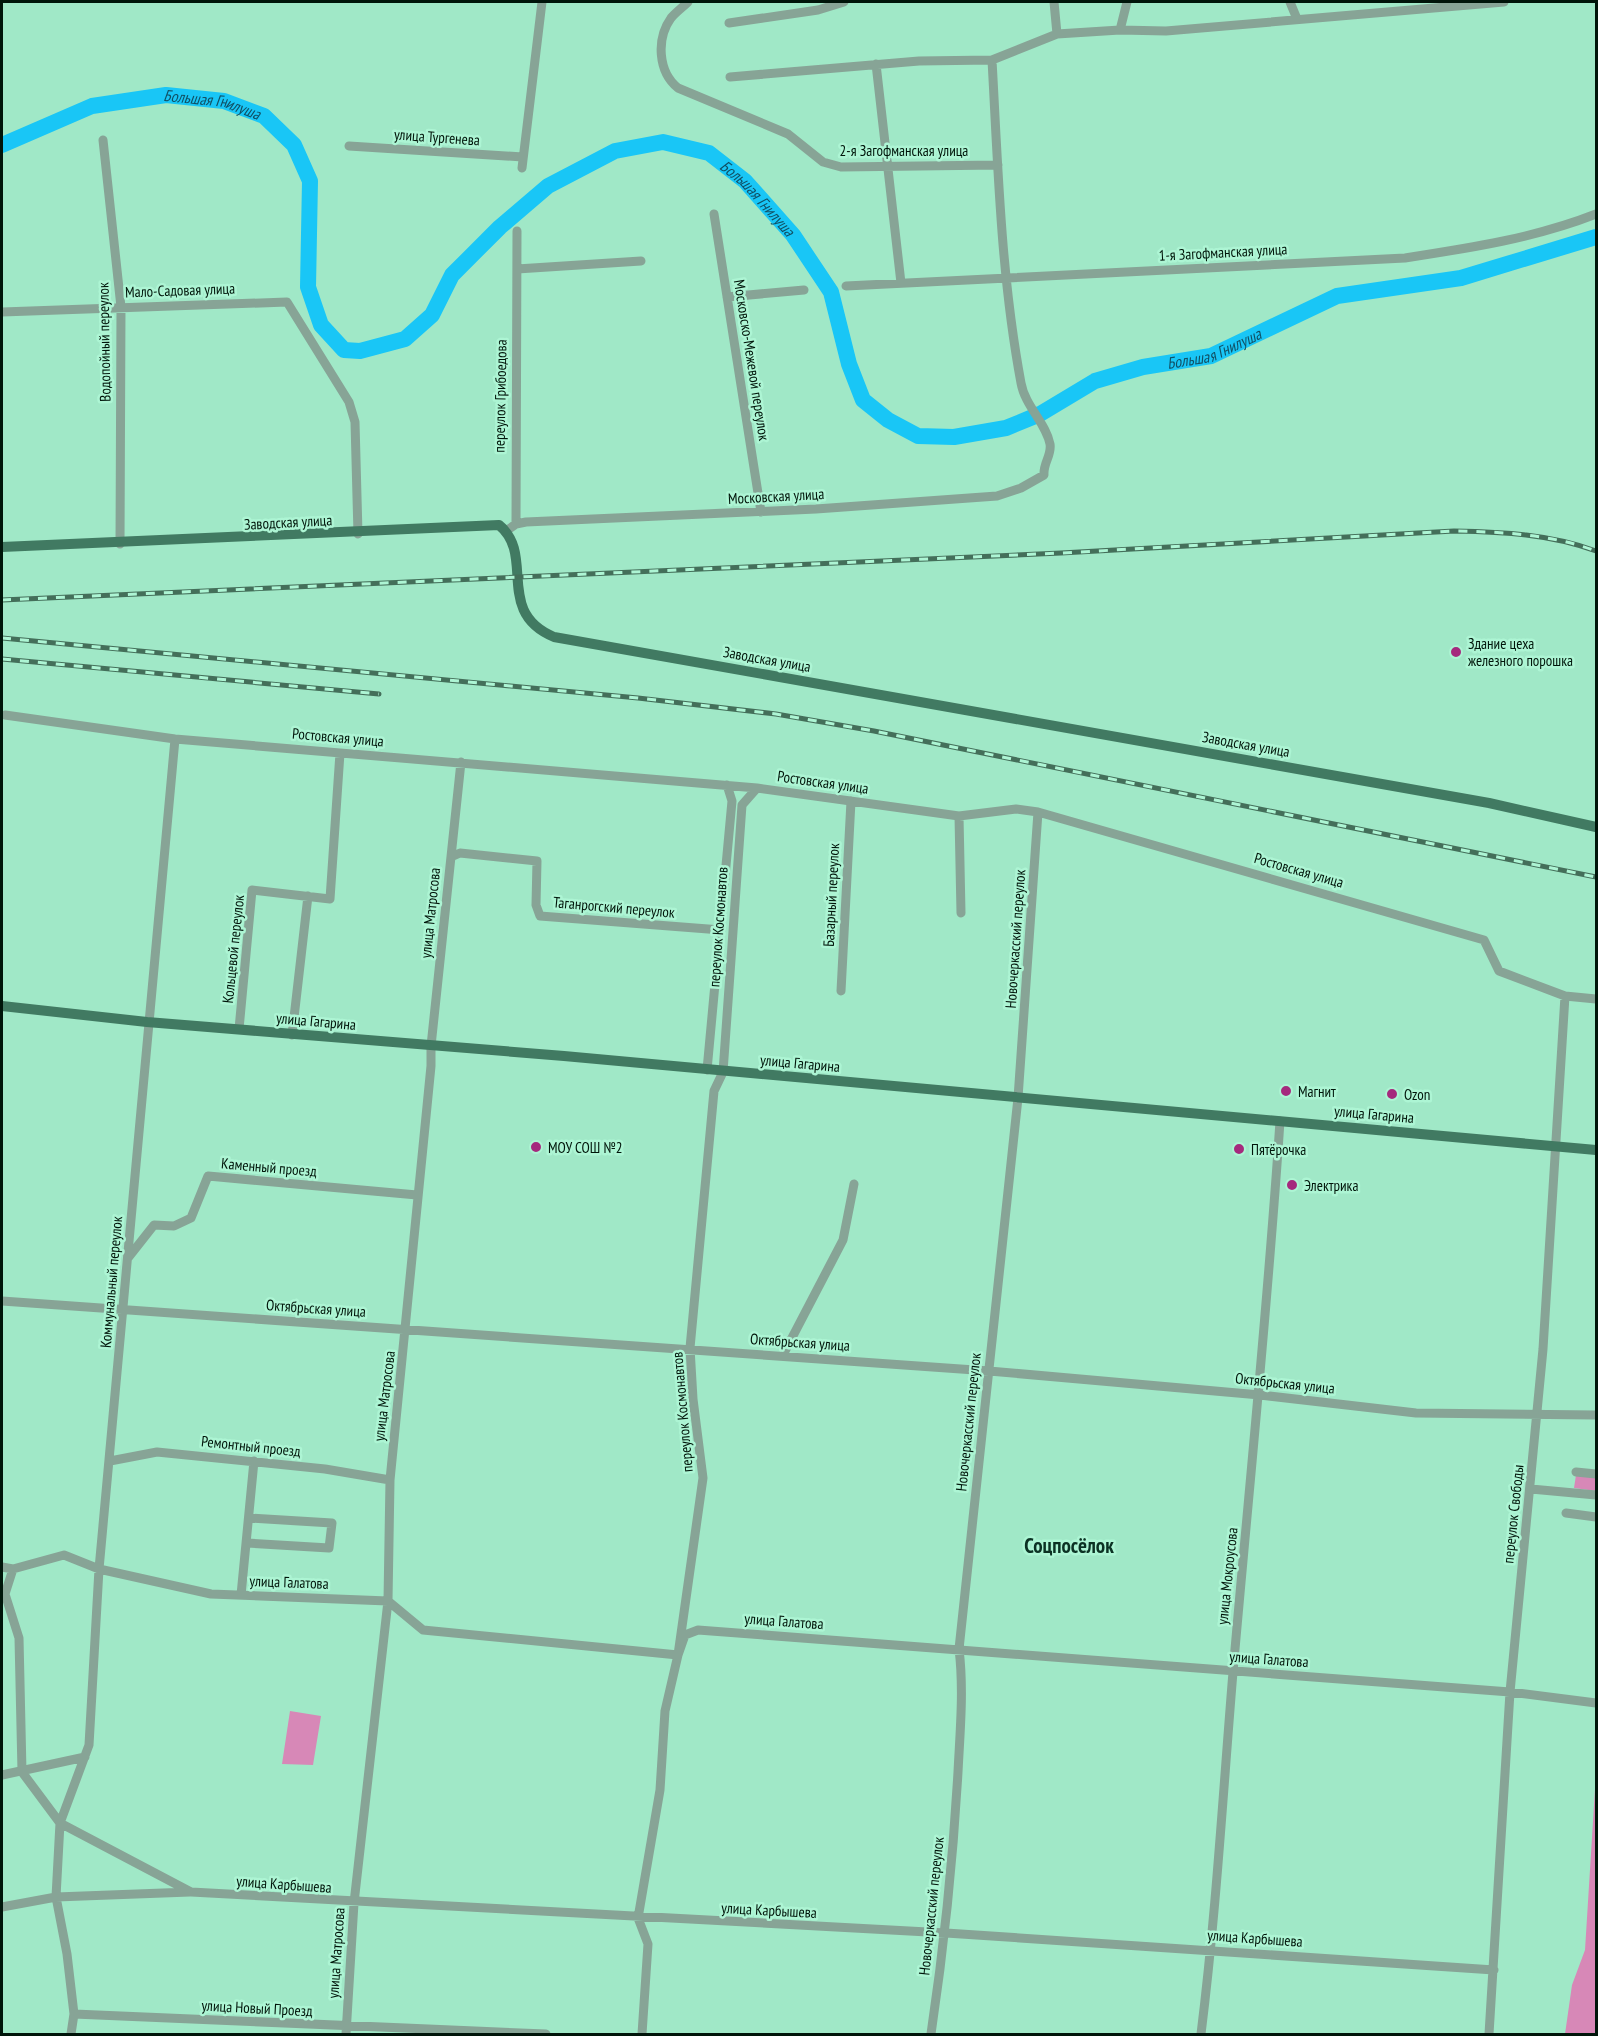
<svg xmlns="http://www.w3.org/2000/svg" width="1598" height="2036" font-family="'PT Sans Narrow',sans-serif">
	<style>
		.green { fill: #d788b7 }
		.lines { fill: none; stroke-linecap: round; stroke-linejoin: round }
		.river { stroke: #19c6f6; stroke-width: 16 }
		.minor { stroke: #87a496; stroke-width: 9 }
		.major { stroke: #417a62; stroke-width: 10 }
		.rail-casing { stroke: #446f5a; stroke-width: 5 }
		.rail { stroke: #adf5d4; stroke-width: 3; stroke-dasharray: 9; stroke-linecap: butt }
		.poi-dot { fill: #a5297d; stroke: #adf5d4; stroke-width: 2 }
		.labels { text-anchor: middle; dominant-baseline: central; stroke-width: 5; stroke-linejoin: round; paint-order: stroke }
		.street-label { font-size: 15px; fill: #00150a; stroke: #adf5d4 }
		.poi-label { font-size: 15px; fill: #00150a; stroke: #adf5d4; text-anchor: start }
		.water-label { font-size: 16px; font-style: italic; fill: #115064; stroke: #adf5d4 }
		.district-label { font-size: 21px; font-weight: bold; fill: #0c3224; stroke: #adf5d4 }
	</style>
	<rect width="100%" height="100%" fill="#a0e8c7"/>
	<path class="green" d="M1576,1475L1596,1477V1491L1574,1488Z
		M290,1711L321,1716L313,1765L282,1764Z
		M1596,1773V2034H1565L1572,1985L1585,1950Z"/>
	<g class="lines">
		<path class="river" id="s1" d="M2,145L92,106L166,95L224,101L264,116L294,145L310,181L308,287L321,325L344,350L360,351L405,339L432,315L452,275L500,227L548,186L615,151L663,142L709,153L745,181L793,235L831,292L849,364L863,400L888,420L918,436L954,437L1006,428L1040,414L1095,381L1143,367L1211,356L1337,296L1461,278L1596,237"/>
		<path class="minor" d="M688,2C683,7 676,12 671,18C656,39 658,72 678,88L788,134L823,162L841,167L998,165
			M1054,2L1057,34
			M1290,2L1297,19
			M729,23L818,10L844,2
			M1120,30L1127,2
			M876,64L901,283
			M730,77L919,61L992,60L1057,34L1120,30L1166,31L1504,2
			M103,140L121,307L120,544
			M349,146L523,157
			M522,168L542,2
			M714,214L761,512
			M517,269L641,261
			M846,286L1405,258C1470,248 1535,238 1596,214
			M727,297L804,290
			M2,312L287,302L349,402L355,422L358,534
			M516,524L517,231
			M506,531L516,524L526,522L816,509L997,496L1021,488L1044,475C1043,463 1052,455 1050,444C1046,423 1025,406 1021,383C1001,276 998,168 992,60
			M5,715L175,739L757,788L959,816L1016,809L1038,812L1484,940L1499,971L1565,996L1596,999
			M959,816L961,913
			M451,857L460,853L537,861L536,905L540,916L721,930
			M841,991L851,801
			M239,1029L252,890L330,899L340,753
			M292,1035L308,896
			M707,1070L732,801L727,785
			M128,1258L154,1225L174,1226L191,1218L208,1176L417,1195
			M2,1301L989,1371L1260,1395L1416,1413L1596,1415
			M783,1355L843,1240L854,1184
			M110,1461L157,1452L325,1469L390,1480
			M1576,1472L1596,1474
			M1531,1489L1596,1495
			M1566,1513L1596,1517
			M247,1543L329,1548L332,1523L249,1518
			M2,1567L13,1569L64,1555L99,1569L211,1594L388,1601L423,1630L678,1655L685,1635L698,1630L1510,1692L1596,1703
			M13,1569L5,1594L19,1638L22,1772L60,1823L191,1892L946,1933L1494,1970
			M241,1595L254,1461
			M2,1775L85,1757
			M2,1907L56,1897L190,1892
			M74,2014L546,2034
			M71,2034L74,2014L67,1954L56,1897L60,1823L89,1745L99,1569L175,739
			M346,2034L354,1903L388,1601L390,1480L431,1066V1046L461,762
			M642,2034L648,1944L638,1918L660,1790L665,1711L678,1655L703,1478L693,1399L690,1348L714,1091L723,1072L742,805L757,788
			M931,2034C944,1947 953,1860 958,1772C960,1731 964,1690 959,1649L1018,1098L1038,812
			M1201,2034C1216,1914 1223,1793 1233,1672C1249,1488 1268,1305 1280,1121
			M1489,2034L1510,1692L1543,1349L1565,996"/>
		<path class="major" d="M2,547L499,525C536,555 494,612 554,637L1489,803L1596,827
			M2,1006L147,1022L564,1056L1596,1150"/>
		<defs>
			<path id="rail" d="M2,600L1061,553L1454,531C1503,532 1550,534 1596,551
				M2,638L638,698L776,714L874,731L1596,877
				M2,659L379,694"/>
		</defs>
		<use href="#rail" class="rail-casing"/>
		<use href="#rail" class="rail"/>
	</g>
	<g class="poi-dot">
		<circle cx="1456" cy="652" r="6"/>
		<circle cx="1286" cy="1091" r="6"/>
		<circle cx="1392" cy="1094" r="6"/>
		<circle cx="536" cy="1147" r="6"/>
		<circle cx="1239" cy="1149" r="6"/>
		<circle cx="1292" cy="1185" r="6"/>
	</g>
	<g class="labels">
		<g class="street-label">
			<text transform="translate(437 137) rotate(4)">улица Тургенева</text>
			<text x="904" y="150">2-я Загофманская улица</text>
			<text transform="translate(1223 252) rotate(-3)">1-я Загофманская улица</text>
			<text transform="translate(180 290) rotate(-2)">Мало-Садовая улица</text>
			<text transform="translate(104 342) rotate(-91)">Водопойный переулок</text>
			<text transform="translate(752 360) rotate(81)">Московско-Межевой переулок</text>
			<text transform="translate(500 396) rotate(-89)">переулок Грибоедова</text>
			<text transform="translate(776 496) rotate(-3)">Московская улица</text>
			<text transform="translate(288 522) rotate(-3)">Заводская улица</text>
			<text transform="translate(767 659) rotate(10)">Заводская улица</text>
			<text transform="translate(338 737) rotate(5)">Ростовская улица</text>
			<text transform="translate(1246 744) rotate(10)">Заводская улица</text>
			<text transform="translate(823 782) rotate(8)">Ростовская улица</text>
			<text transform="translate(1299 870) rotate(16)">Ростовская улица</text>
			<text transform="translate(831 895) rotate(-87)">Базарный переулок</text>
			<text transform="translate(614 907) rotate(5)">Таганрогский переулок</text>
			<text transform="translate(430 913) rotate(-84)">улица Матросова</text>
			<text transform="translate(718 927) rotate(-86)">переулок Космонавтов</text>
			<text transform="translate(1015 939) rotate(-86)">Новочеркасский переулок</text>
			<text transform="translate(233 949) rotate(-84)">Кольцевой переулок</text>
			<text transform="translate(316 1021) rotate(5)">улица Гагарина</text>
			<text transform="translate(800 1063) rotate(5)">улица Гагарина</text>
			<text transform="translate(1374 1114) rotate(5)">улица Гагарина</text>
			<text transform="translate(269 1167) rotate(5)">Каменный проезд</text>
			<text transform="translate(111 1282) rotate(-85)">Коммунальный переулок</text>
			<text transform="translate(316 1308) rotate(4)">Октябрьская улица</text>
			<text transform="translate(800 1342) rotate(4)">Октябрьская улица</text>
			<text transform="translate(1285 1383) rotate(6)">Октябрьская улица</text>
			<text transform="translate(384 1396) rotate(-83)">улица Матросова</text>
			<text transform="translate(682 1412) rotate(-95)">переулок Космонавтов</text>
			<text transform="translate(968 1422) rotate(-84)">Новочеркасский переулок</text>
			<text transform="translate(251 1446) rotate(6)">Ремонтный проезд</text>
			<text transform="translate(1513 1514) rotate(-84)">переулок Свободы</text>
			<text transform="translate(1227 1576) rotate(-84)">улица Мокроусова</text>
			<text transform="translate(289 1582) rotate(2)">улица Галатова</text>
			<text transform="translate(784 1621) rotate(4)">улица Галатова</text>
			<text transform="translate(1269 1659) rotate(4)">улица Галатова</text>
			<text transform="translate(284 1884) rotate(4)">улица Карбышева</text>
			<text transform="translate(931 1906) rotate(-84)">Новочеркасский переулок</text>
			<text transform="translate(769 1910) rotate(3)">улица Карбышева</text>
			<text transform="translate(1255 1938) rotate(4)">улица Карбышева</text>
			<text transform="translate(336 1953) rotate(-86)">улица Матросова</text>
			<text transform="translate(257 2008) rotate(3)">улица Новый Проезд</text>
		</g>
		<g class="poi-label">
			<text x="1468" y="643">Здание цеха<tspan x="1468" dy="17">железного порошка</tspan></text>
			<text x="1298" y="1091">Магнит</text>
			<text x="1404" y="1094">Ozon</text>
			<text x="548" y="1147">МОУ СОШ №2</text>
			<text x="1251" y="1149">Пятёрочка</text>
			<text x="1304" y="1185">Электрика</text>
		</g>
		<g class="water-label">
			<text stroke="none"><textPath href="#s1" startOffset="220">Большая Гнилуша</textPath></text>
			<text stroke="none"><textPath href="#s1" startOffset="1048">Большая Гнилуша</textPath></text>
			<text stroke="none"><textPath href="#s1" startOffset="1660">Большая Гнилуша</textPath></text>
		</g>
		<g class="district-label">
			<text x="1069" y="1545">Соцпосёлок</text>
		</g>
	</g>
	<rect width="1598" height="2036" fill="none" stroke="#00150a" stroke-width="6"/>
</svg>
